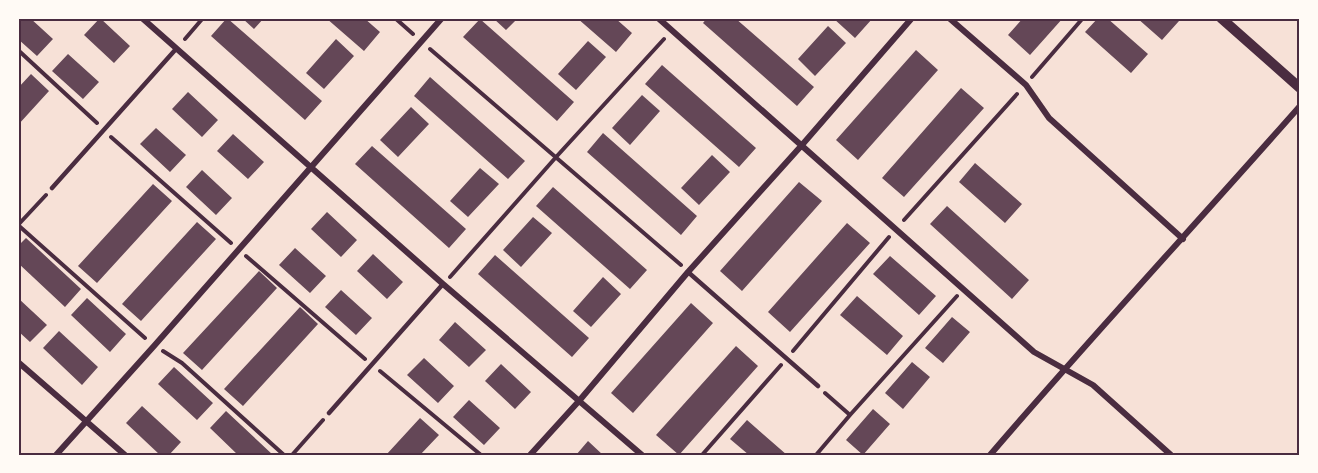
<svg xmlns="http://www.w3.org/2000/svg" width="1318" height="473" font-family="Signika,sans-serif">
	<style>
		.building { fill: #644757 }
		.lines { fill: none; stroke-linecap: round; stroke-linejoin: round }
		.path { stroke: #4a2c40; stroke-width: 4 }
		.service { stroke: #4a2c40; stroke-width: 4.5 }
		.minor { stroke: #4a2c40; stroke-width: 6 }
		.tertiary { stroke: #4a2c40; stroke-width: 10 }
		.neatline { fill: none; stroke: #4a2c40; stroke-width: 2 }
	</style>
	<rect width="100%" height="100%" fill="#f7e1d7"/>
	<path class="building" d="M18,18H30L53,39L37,56L18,39Z
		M100,18L130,46L114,63L84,35Z
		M227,18L322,101L305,120L211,36Z
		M242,18H264L254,29Z
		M326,18H364L380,32L364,51Z
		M493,18H518L506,30Z
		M577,18H615L632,33L616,52Z
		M707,18H735L814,87L797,106L703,23Z
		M833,18H871L872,19L855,38Z
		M1023,18H1063L1030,55L1008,35Z
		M1098,18H1107L1148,54L1131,73L1085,32Z
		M1137,18H1175L1179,21L1162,40Z
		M480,19L574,102L557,121L463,37Z
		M828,26L846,43L815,76L798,59Z
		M336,39L354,56L324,89L306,73Z
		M588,41L606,57L576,90L558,74Z
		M916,50L938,70L858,160L836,140Z
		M68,54L99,82L83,99L52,71Z
		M662,65L756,148L739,167L645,84Z
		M31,74L49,91L18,125V88Z
		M430,77L525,161L508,179L414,96Z
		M961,88L984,108L904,197L882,178Z
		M188,92L218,120L202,137L172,109Z
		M642,95L660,111L630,145L612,128Z
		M411,107L429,124L398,157L380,140Z
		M156,128L186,155L170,172L140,144Z
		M603,133L697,216L681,235L587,152Z
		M233,134L264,162L248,179L217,151Z
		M372,146L466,229L449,248L355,164Z
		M712,155L730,172L699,205L681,188Z
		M975,163L1022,204L1005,223L959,182Z
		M480,168L499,184L468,217L450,201Z
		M202,170L232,198L216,215L186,187Z
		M799,182L822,201L742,291L720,271Z
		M153,184L172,201L97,283L78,266Z
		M553,187L647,270L630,289L536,206Z
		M947,206L1029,280L1012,299L930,224Z
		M327,212L357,240L341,257L311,229Z
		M533,217L552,233L521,267L503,250Z
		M197,222L216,239L141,321L122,304Z
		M847,223L870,243L790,332L768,312Z
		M26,238L81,289L65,307L18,263V246Z
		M295,248L326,276L310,293L279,265Z
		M373,254L403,282L387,299L357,271Z
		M495,255L589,338L572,357L478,274Z
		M890,256L936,296L919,315L873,274Z
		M259,271L277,288L202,370L183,353Z
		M603,277L621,294L591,327L573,311Z
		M341,290L372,318L356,335L325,307Z
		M857,296L903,336L887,355L840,315Z
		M18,298L47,325L30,342L18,331Z
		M87,298L126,334L110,352L71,315Z
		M691,303L713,323L633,413L611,393Z
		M300,307L318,324L243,406L224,389Z
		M952,317L970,332L943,363L925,348Z
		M455,322L486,350L469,367L439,340Z
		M59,331L98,367L82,385L43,348Z
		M736,346L758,366L679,455L656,435Z
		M424,358L454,386L438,403L407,375Z
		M912,362L930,377L903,409L885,393Z
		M501,364L531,392L515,409L485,381Z
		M174,367L213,403L197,420L158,384Z
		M469,400L500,428L484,445L453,417Z
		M142,406L181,442L169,455H160L126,423Z
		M873,409L890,424L863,455L846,440Z
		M226,411L273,455H238L210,428Z
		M420,418L439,435L420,455H386Z
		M747,420L787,455H749L730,439Z
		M588,441L603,455H576Z"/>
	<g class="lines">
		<path class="path" d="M395,18L413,34
			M185,39L203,18
			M430,49L681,265
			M18,50L97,123
			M1032,77L1083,18
			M111,137L231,243
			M904,220L1017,94
			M18,225L145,338
			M18,225L46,195
			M246,256L365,359
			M450,277L557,156L664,39
			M163,351L182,363L284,455
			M793,351L889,237
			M380,371L481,455
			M825,393L850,415
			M292,455L323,420
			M702,455L781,365
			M816,455L850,415L957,296"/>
		<path class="service" d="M52,188L176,49
			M688,272L818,386
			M329,413L443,284"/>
		<path class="minor" d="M142,18L443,284L642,455
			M658,18L1034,352L1093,385L1171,455
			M949,18L1026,85L1049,118L1183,239
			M18,362L125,455
			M56,455L154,346L442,18
			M530,455L579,401L688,272L802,145L912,18
			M990,455C1091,337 1197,223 1300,106"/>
		<path class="tertiary" d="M1221,18L1300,88"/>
	</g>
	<rect width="1318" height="473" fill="none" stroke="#fffaf5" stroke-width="39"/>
	<rect x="20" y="20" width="1278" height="434" class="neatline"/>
</svg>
